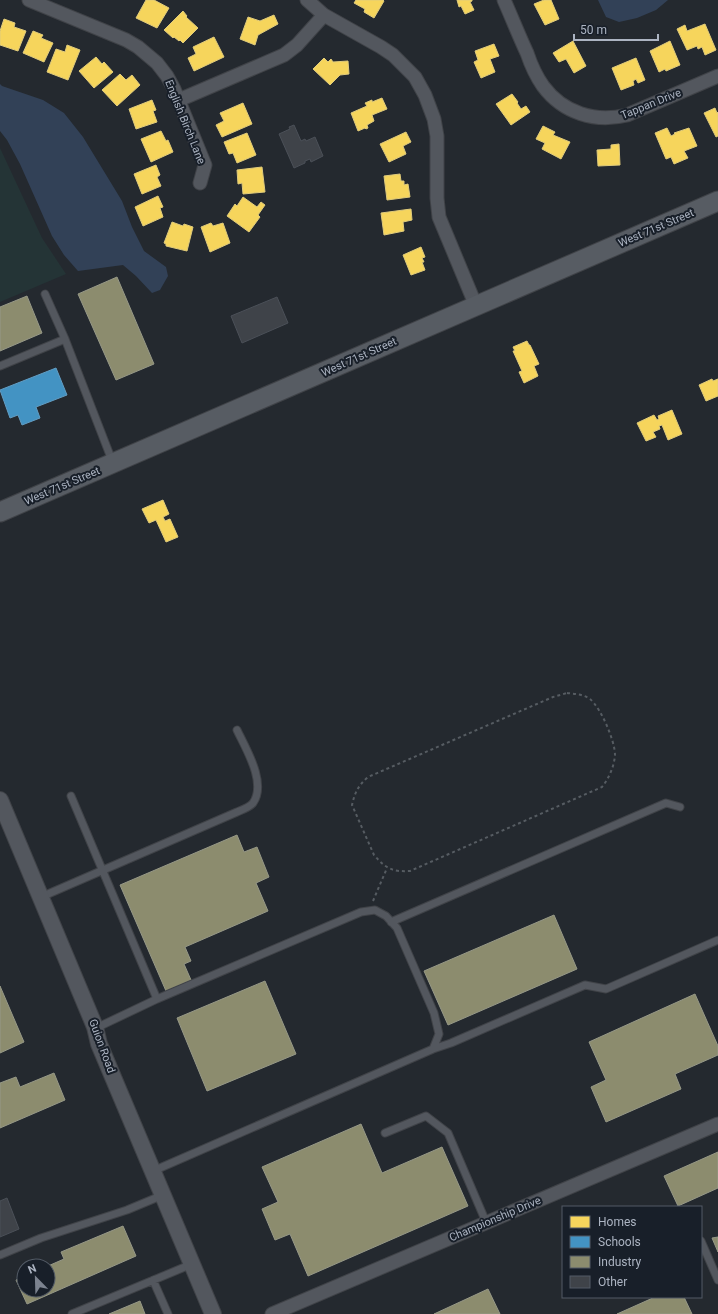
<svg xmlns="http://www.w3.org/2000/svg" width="718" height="1314" font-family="Roboto,sans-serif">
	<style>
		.green { fill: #243436 }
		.water { fill: #324157 }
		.homes { fill: #f6d55c; stroke: #e0cb7b }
		.schools { fill: #4393c3; stroke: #629dc3 }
		.industry { fill: #8c8c6e; stroke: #969887 }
		.building { fill: #3f4349; stroke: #4b5058 }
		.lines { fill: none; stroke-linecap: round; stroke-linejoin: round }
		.service-casing { stroke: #404348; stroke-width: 9 }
		.minor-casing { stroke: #404348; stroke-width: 15 }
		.tertiary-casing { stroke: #404348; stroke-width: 18 }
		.secondary-casing { stroke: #404348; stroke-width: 21 }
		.path { stroke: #565c62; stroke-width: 2; stroke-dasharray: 3 3; stroke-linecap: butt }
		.service { stroke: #53575e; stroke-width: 7 }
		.minor { stroke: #53575e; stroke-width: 13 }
		.tertiary { stroke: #53575e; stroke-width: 16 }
		.secondary { stroke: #575c63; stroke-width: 19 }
		.labels { text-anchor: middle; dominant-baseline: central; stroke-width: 4; stroke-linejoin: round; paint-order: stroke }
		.street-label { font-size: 11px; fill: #acb4c2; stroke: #181f29 }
	</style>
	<rect width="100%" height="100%" fill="#24292f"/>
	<path class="green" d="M0,148L42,238L66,274L0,302Z"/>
	<path class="water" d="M598,0H668L656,10L637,18L619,22L606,17Z
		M0,84L2,86L43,100L64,113L83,137L122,201L132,227L144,251L166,267L168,276L160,290L152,293L136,276L123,265L78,271L64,255L52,236L20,164L7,140L0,131Z"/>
	<path class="homes" d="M146,0H154L169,8L157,28L136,18Z
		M356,0H383L384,1L374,18L364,12L365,9L354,3Z
		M457,0H472V1L470,2L474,10L465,14L461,6L459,7Z
		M544,0H551L559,19L545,25L534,4Z
		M183,11L187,16L186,17L198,28L183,43L180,40L179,41L174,37L173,38L164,30Z
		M274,15L278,24L258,35L255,45L240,39L248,17L260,21Z
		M4,19L15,23L14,27L26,31L18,51L0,45V31Z
		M705,24L716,50L705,55L702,47L698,49L697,46L687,50L677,29L685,25L687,31Z
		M33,31L43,35L41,38L53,43L44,62L23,53Z
		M214,37L224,57L194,71L188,58L196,54L193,47Z
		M573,41L586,66L574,73L566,59L559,62L553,53Z
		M670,41L680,65L666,71L665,69L659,72L650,51Z
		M494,44L499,56L490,59L495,72L481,78L474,62L478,60L475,51Z
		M67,45L80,50L68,80L47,72L56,49L65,52Z
		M96,57L102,64L104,62L113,72L94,88L79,71Z
		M324,58L328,62L331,59L333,62L348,61L349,74L340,75L330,85L313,69Z
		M636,58L645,80L638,83L636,79L633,81L634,85L621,90L612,68Z
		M120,74L126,80L132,75L140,85L117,106L102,90Z
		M512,94L518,102L517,103L521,109L526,106L530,112L511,125L496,104Z
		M382,98L387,109L372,115L374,121L367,125L368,128L366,129L365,128L358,131L351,113L367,106L365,103L372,100V102Z
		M152,100L156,110L153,111L157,122L136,129L129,109Z
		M243,103L252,124L222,137L216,125L224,121L220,113Z
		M715,108L717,113L718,112V136L716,137L704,113Z
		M543,126L555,132L553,135L570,142L561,159L542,149L545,143L536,139Z
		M667,128L671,136L675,134L674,133L689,128L697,146L684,151L688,158L674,164L671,157L666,159L655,133Z
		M161,131L166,141L168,140L173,152L151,162L141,139Z
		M406,132L411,142L403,146L406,154L389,162L380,144Z
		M247,133L256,155L237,163L233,153L229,154L224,142Z
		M619,144L620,165L598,166L597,150L611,149V145Z
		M156,165L160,175L157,177L161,186L142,194L134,174Z
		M262,167L265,192L243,194L242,183L238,184L237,170Z
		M400,174L401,181H404V185L408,184L410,197L387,200L384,176Z
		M158,196L163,207L160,208L163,217L143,226L135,207Z
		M243,197L257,207L261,202L265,205L258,215L260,217L249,232L227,216L235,204L237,206Z
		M411,209L412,220L403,222L404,231L384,235L381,213Z
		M172,222L183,226L184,224L193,227L187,251L166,246V244L164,243Z
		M211,223L213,226L223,223L230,243L210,252L201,227Z
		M421,247L425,257L422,258L424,262H422L425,270L411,275L403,255Z
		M527,341L529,345H530L539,364L534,366L538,376L524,383L519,372L522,371L513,351H515L513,347Z
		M712,379L713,381L718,379V396L706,401L699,385Z
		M672,410L682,434L668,440L662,425L659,426L660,429L653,432L656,437L646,441L637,423L654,415L657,420L659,419L658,416Z
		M163,500L169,514L163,517L165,521L170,519L178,537L166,542L156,520L149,523L142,509Z"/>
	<path class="schools" d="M56,368L67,395L36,407L40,418L22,425L18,415L10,418L0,390Z"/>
	<path class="industry" d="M117,277L154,364L116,380L78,294Z
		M27,296L42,333L0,351V307Z
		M237,835L244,852L257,847L269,877L256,883L268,911L185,947L191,961L184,964L191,980L166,991L120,885Z
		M554,915L577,969L448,1025L424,971Z
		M265,981L296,1054L207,1091L177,1018Z
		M0,986L24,1042L0,1053Z
		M695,994L718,1046V1055L675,1074L681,1089L606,1122L591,1087L606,1080L589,1042Z
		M54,1073L65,1100L0,1128V1083L16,1077L20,1087Z
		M361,1124L382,1173L442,1147L468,1206L308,1276L290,1234L275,1240L262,1209L278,1202L262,1167Z
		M718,1152V1188L678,1206L664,1176Z
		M123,1226L136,1256L27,1304L16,1280L24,1276V1290H48V1266L64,1259L61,1252Z
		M718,1237V1252L712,1238Z
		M488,1289L500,1314H434Z
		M655,1297H684L692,1314H617Z
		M140,1301L145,1314H109Z"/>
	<path class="building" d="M294,125L301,141L305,139L306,141L315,137L323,156L311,162L310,159L305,161V163L294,168L279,134L290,129L289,127Z
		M277,297L288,323L242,343L231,316Z
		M7,1198L19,1229L0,1237V1201Z"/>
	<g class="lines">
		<defs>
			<path id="service" d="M45,294L65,339L113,463
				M0,366L65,339
				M71,796L157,999L96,1028
				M41,897L237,812C242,810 250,807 253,803C267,783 246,749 237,730
				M391,922L666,803L680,807
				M433,1049L451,1043L585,985L606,989L718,940
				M385,1133L426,1116L448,1133L486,1222
				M153,1171L433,1049L439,1034L434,1013L397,928L386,916L375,910L361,912L157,999
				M701,1241L718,1280
				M0,1255L41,1238L127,1210L163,1195
				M153,1280L168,1314
				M72,1314L192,1264"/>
			<path id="minor" d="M29,0L126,40L138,47L157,63L167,76L174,89L205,165L200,183
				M307,0L324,15L381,47L393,55L415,77L425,95L434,119L437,136V198L439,217L476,306
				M504,0C512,18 519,36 527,53C531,65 536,76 543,86C563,113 595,123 627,115L718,76
				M179,100L284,55L297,45L324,15
				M272,1314L718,1124"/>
			<path id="tertiary" d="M0,800L95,1027L99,1044L213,1314"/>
			<path id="secondary" d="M0,512L718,201"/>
		</defs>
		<use href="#service" class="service-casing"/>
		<use href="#minor" class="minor-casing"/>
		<use href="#tertiary" class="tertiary-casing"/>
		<use href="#secondary" class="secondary-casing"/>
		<path class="path" d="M567,693C575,694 583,694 590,699C601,708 615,741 615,755C614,767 609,778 602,787L410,871C393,872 386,869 374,855L352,805C355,792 358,786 368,777L553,697Z
			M373,901L387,868"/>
		<use href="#service" class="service"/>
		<use href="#minor" class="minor"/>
		<use href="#tertiary" class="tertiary"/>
		<use href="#secondary" class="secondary"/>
	</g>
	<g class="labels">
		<g class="street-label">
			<text transform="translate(651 104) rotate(-22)">Tappan Drive</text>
			<text transform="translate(185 122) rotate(68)">English Birch Lane</text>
			<text transform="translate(656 228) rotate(-23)">West 71st Street</text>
			<text transform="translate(359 357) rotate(-24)">West 71st Street</text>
			<text transform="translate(62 486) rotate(-23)">West 71st Street</text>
			<text transform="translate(102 1046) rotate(70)">Guion Road</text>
			<text transform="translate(495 1219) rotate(-23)">Championship Drive</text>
		</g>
	</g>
	<rect x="562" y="1206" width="140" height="92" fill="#181f29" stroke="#535b66"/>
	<rect x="570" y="1216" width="20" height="12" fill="#f6d55c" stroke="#535b66"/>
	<text x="598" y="1226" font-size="12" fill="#acb4c2">Homes</text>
	<rect x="570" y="1236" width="20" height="12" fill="#4393c3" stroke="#535b66"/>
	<text x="598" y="1246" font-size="12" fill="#acb4c2">Schools</text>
	<rect x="570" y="1256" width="20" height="12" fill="#8c8c6e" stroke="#535b66"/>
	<text x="598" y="1266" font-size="12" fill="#acb4c2">Industry</text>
	<rect x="570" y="1276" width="20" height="12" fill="#3f4349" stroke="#535b66"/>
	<text x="598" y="1286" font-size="12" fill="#acb4c2">Other</text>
	<g transform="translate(36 1278) rotate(337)"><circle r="19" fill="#181f29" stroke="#535b66"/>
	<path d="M0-3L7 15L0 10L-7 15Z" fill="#7c838f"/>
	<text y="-6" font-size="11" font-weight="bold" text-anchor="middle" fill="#acb4c2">N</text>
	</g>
	<path d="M574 34v6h84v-6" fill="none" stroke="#acb4c2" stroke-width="2"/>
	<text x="580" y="34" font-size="12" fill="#acb4c2" stroke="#181f29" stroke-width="3" paint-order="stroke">50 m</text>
</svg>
